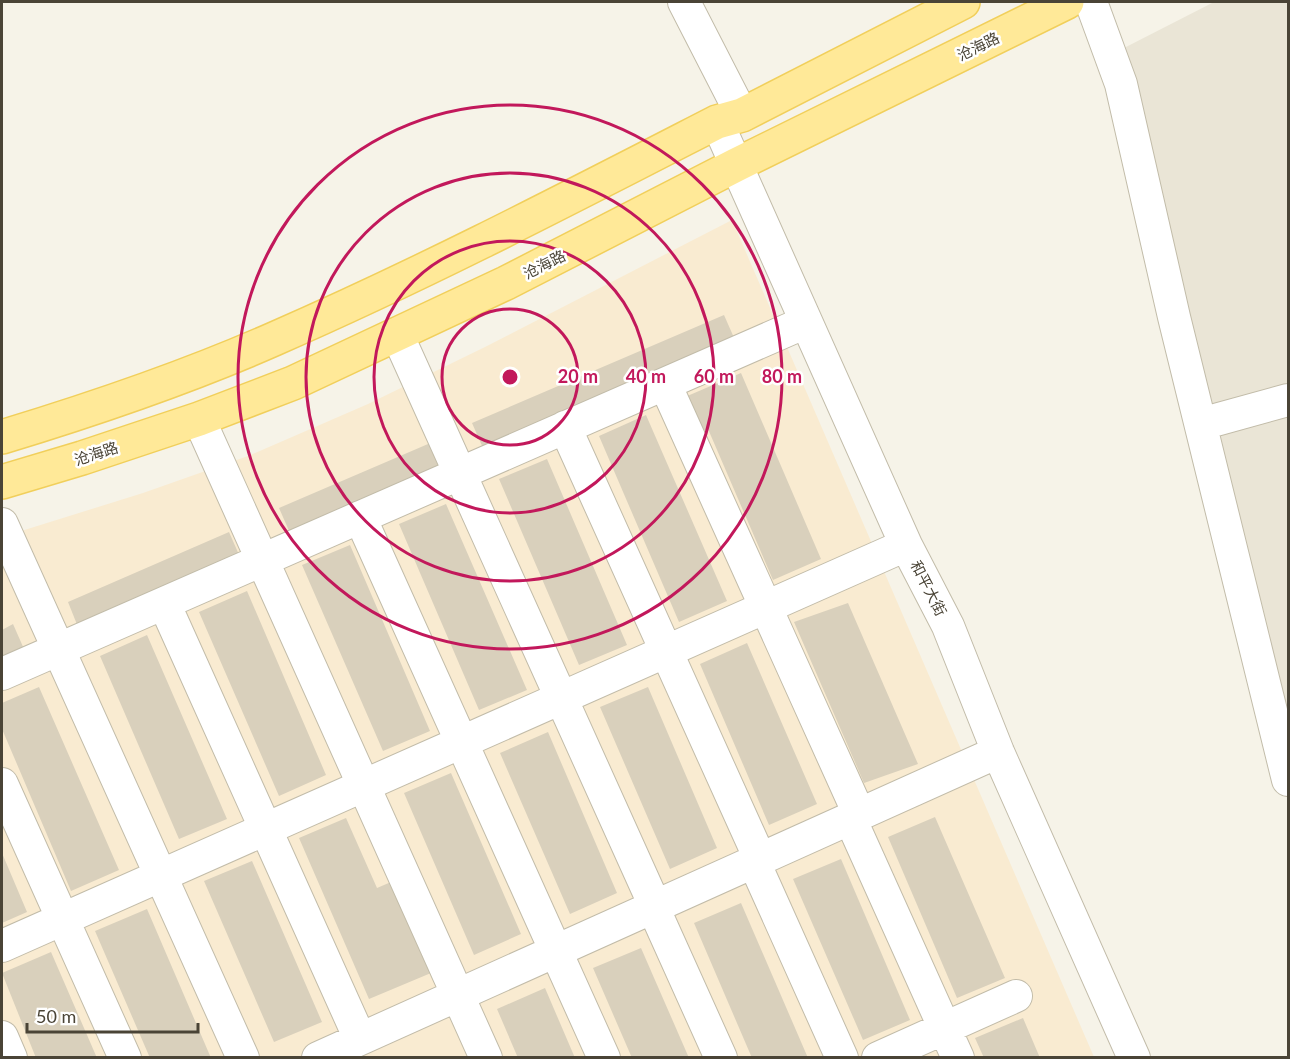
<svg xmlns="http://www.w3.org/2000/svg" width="1290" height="1059" font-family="Lato,'Noto Sans SC',sans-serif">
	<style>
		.residential { fill: #eae5d6 }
		.commercial { fill: #f9ebd1 }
		.building { fill: #d9d0bc }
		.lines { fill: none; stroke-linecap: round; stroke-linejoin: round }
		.minor-casing { stroke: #c2bca9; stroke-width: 34 }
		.major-casing { stroke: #f1cf5b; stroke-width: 36 }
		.minor { stroke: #fff; stroke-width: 32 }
		.major { stroke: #ffe998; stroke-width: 33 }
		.ring { fill: none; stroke: #c2185b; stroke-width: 3 }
		.labels { text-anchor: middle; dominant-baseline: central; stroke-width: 5; stroke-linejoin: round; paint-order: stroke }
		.street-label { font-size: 15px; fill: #4a4436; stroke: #fff }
		.centre { fill: #c2185b; stroke: #fff; stroke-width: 3 }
		.ring-label { font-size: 18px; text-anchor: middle; font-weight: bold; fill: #c2185b; stroke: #fff; stroke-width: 5; stroke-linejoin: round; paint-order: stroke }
	</style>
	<rect width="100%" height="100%" fill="#f6f3e8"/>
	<path class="residential" d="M1214,2H1288V736L1124,48Z"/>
	<path class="commercial" d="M732,220L1094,1057L2,1058V537L143,493L248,456L368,404L485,347Z"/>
	<path class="building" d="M724,315L735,340L483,448L472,423Z
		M741,373L821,559L773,580L708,429L701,432L685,397Z
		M646,415L727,601L679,622L599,436Z
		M435,441L446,466L290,533L279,508Z
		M547,459L627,645L579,665L499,479Z
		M446,504L527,690L479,710L399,524Z
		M229,532L240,557L78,627L68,602Z
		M350,545L430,731L383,751L302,565Z
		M247,591L326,775L279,796L199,612Z
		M848,603L918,764L864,783L794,622Z
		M13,624L24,649L2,659V630Z
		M147,635L227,819L179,839L100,656Z
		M747,643L817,804L769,825L700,664Z
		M39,687L119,870L71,891L2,729V703Z
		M648,687L717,848L670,869L600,707Z
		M548,732L617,893L570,914L500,753Z
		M451,773L521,934L474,955L404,793Z
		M935,817L1005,978L957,998L888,837Z
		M346,818L377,888L391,882L431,973L369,999L299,838Z
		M2,853L27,912L2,923Z
		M841,859L910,1020L863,1040L793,879Z
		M252,861L322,1022L274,1042L204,881Z
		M741,903L808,1058H752L694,923Z
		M147,909L211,1058H150L95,931Z
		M641,948L689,1058H632L593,968Z
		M51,952L97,1058H36L2,973Z
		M545,988L575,1058H518L497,1009Z
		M1023,1018L1040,1058H984L975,1038Z"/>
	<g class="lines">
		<defs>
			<path id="minor" d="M684,2L742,115
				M1091,2L1121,84L1174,317L1288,780
				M717,122L906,545L948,626L998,752L1134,1058
				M397,334L655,906
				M665,384L859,814
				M199,419L486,1058
				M1201,424L1288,400
				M565,427L760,859
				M360,517L604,1058
				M2,524L243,1058
				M164,603L360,1039
				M2,674L806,322
				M2,784L125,1058
				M850,818L958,1058
				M754,862L842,1058
				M653,907L721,1058
				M2,946L906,545
				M2,1037L11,1058
				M318,1058L998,752
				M878,1058L1016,996"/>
			<path id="major" d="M2,437C94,409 186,378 274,339C425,273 571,197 717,122L742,115L963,2
				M2,482L82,458L199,419L293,383L506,283L736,165L1067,2"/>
		</defs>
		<use href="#minor" class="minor-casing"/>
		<use href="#major" class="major-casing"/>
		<use href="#minor" class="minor"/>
		<use href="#major" class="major"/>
	</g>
	<g class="ring">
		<circle cx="510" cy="377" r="68"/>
		<circle cx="510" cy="377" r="136"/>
		<circle cx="510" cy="377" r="204"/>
		<circle cx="510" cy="377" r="272"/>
	</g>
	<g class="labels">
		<g class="street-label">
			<text transform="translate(978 46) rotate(-26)">沧海路</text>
			<text transform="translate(544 264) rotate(-27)">沧海路</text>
			<text transform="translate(96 453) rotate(-18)">沧海路</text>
			<text transform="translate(929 588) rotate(63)">和平大街</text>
		</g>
	</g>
	<circle cx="510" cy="377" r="9" class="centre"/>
	<g class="ring-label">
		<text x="578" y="383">20 m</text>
		<text x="646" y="383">40 m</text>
		<text x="714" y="383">60 m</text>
		<text x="782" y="383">80 m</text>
	</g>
	<rect width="1290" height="1059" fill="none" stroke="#4a4436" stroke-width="6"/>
	<path d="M27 1023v9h171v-9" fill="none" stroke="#4a4436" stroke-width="3"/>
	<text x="36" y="1023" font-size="18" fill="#4a4436" stroke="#ffffff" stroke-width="4.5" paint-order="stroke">50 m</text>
</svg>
